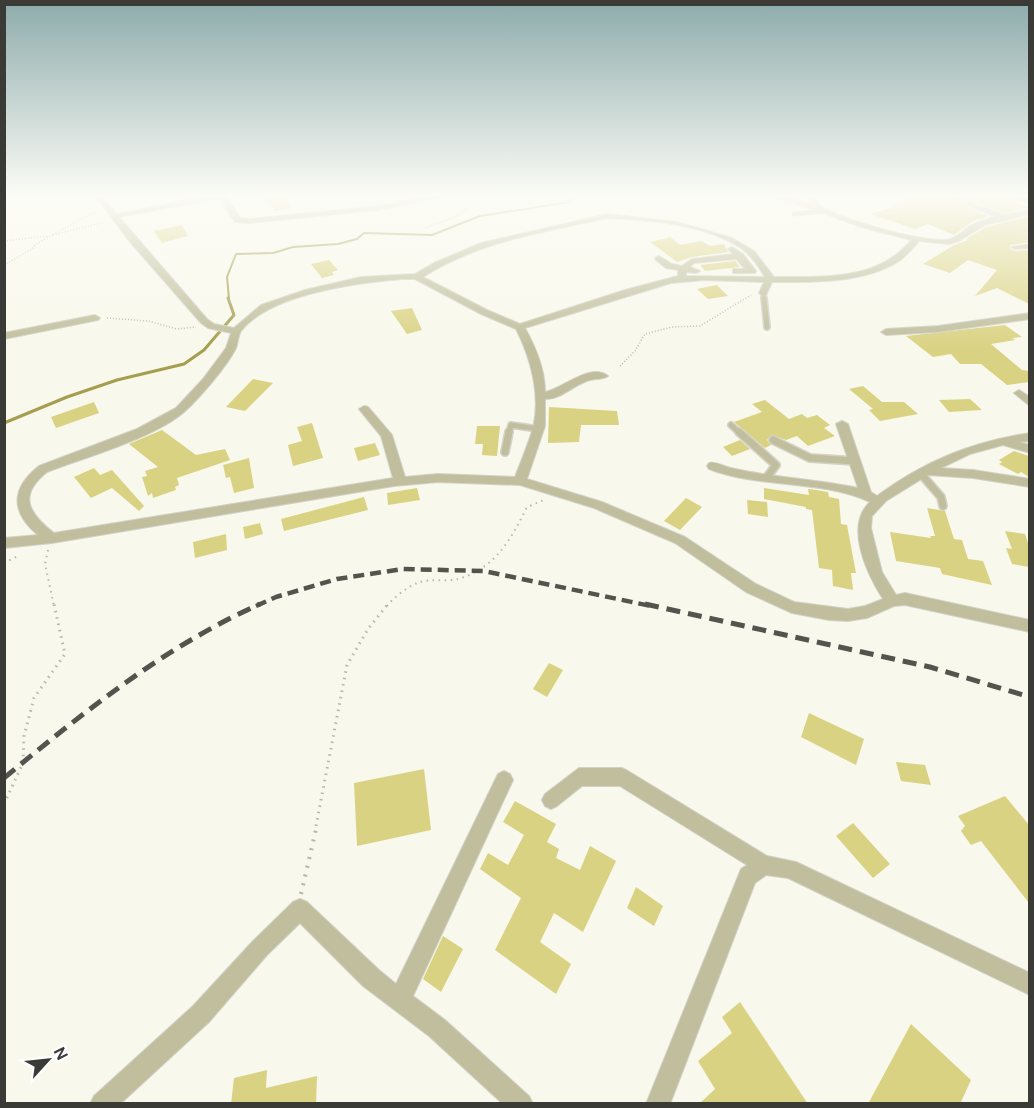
<svg xmlns="http://www.w3.org/2000/svg" width="1034" height="1108" font-family="'DM Sans',sans-serif">
	<style>
		.lines { fill: none; stroke-linecap: round; stroke-linejoin: round }
		.stream-far1 { stroke: #a59e4f; stroke-width: 2 }
		.stream { stroke: #a59e4f; stroke-width: 3 }
		.building { fill: #dad283 }
		.lane-far2-casing { stroke: #d2d2c8; stroke-width: 5 }
		.lane-far1-casing { stroke: #d2d2c8; stroke-width: 8 }
		.lane-casing { stroke: #d2d2c8; stroke-width: 10 }
		.street-casing { stroke: #d2d2c8; stroke-width: 2 }
		.path-far3 { stroke: #b7b7ae; stroke-width: 1.5; stroke-dasharray: 1 2; stroke-linecap: butt }
		.path-far2 { stroke: #b7b7ae; stroke-width: 2; stroke-dasharray: 1.5 4.5; stroke-linecap: butt }
		.path-far1 { stroke: #b7b7ae; stroke-width: 3; stroke-dasharray: 1.5 5; stroke-linecap: butt }
		.path { stroke: #b7b7ae; stroke-width: 4; stroke-dasharray: 2 7; stroke-linecap: butt }
		.lane-far2 { stroke: #c0be9c; stroke-width: 4 }
		.lane-far1 { stroke: #c0be9c; stroke-width: 5 }
		.lane { stroke: #c0be9c; stroke-width: 7 }
		.street { fill: #c0be9c; fill-rule: evenodd }
		.rail-far1 { stroke: #54544f; stroke-width: 4.5; stroke-dasharray: 11 6; stroke-linecap: butt }
		.rail { stroke: #54544f; stroke-width: 5; stroke-dasharray: 14 8; stroke-linecap: butt }
	</style>
	<rect width="100%" height="100%" fill="#f8f8ec"/>
	<g class="lines">
		<path class="stream-far1" d="M229,299L227,277L236,254L273,253L293,247L338,244L357,239L364,233L432,235L480,216L570,202L579,194"/>
		<path class="stream" d="M4,423L67,397L117,380L184,364L204,350L234,315L228,298"/>
	</g>
	<path class="building" d="M261,194H281L292,208L275,211Z
		M895,194H936L988,216L972,222L954,235L928,224L915,229L870,214L896,207L891,205L910,201Z
		M953,194H1000L1029,208L1004,213Z
		M1029,216V242L1011,245L1009,248L1015,251L1029,250V304L997,288L975,296L997,270L968,260L950,273L923,264L954,245L968,240L966,239L986,227Z
		M182,225L188,236L162,243L154,231Z
		M670,237L680,245L701,241L710,246L724,244L728,252L692,257L677,262L650,242Z
		M329,260L338,270L332,272L334,275L322,278L311,264Z
		M735,261L740,267L705,271L700,265Z
		M717,285L728,296L708,299L697,289Z
		M412,308L422,330L407,334L391,311Z
		M1005,325L1022,337L1012,338L1015,340L991,344L1022,370L1029,371V382L1007,385L981,364H960L951,354L933,357L906,336Z
		M253,379L273,383L245,411L226,407Z
		M863,386L882,402H904L918,414L880,421L869,410L873,409L849,389Z
		M970,399L982,410L949,412L939,400Z
		M765,400L789,419L802,414L807,418L817,415L830,425L824,428L835,436L808,446L797,436L786,440L772,435L767,440L771,445L765,448L734,422L762,412L752,404Z
		M94,402L99,413L56,428L51,417Z
		M549,407L617,411L619,425H581L579,442L548,443Z
		M312,423L323,458L293,466L288,445L302,441L297,427Z
		M477,426H500L497,456L482,455L483,444H475Z
		M162,430L196,455L225,449L230,460L177,478L179,485L175,487L176,490L153,498L152,493L148,496L142,477L147,476L145,471L158,467L129,444Z
		M740,440L750,449L732,456L723,447Z
		M375,443L380,455L358,461L354,448Z
		M1014,451L1029,456V477L1021,472L1018,474L999,464L1002,462L999,460Z
		M249,458L254,488L234,493L230,477L226,478L223,465Z
		M94,468L100,475L112,470L144,506L139,511L112,488L91,498L74,477Z
		M417,488L420,500L388,505L387,493Z
		M764,488L809,495L808,489H810L828,492L829,497L839,499L841,524L847,525L856,573H851L853,590L833,586L832,570L819,568L812,510L806,509V507L764,499Z
		M364,497L368,510L284,531L281,519Z
		M686,498L702,507L680,530L664,521Z
		M747,500L767,502L768,517L748,514Z
		M927,508L945,511L954,539L962,540L968,559L983,561L992,585L942,574L940,568L896,561L890,532L931,538L930,536H935Z
		M260,523L263,534L245,539L243,527Z
		M1005,531L1025,534L1029,546V567L1012,564L1006,548L1012,549Z
		M226,534L227,550L195,558L193,542Z
		M549,663L563,670L547,697L533,689Z
		M809,713L864,739L856,765L801,737Z
		M896,762L925,765L931,785L901,781Z
		M424,769L431,830L357,846L354,783Z
		M1005,796L1029,825V903L981,841L971,845L961,831L965,826L958,816Z
		M515,801L556,824L547,842L559,849L556,858L580,870L590,846L616,861L583,932L554,913L540,942L571,964L556,994L495,950L521,898L480,869L488,853L508,865L524,835L503,822Z
		M853,823L890,864L873,878L836,836Z
		M636,887L663,906L654,926L627,908Z
		M443,936L463,949L441,992L423,979Z
		M740,1002L808,1104H699L715,1089L698,1061L732,1033L722,1017Z
		M911,1024L971,1080L960,1104H868Z
		M267,1070L266,1088L317,1076L316,1104H231L234,1078Z"/>
	<g class="lines">
		<defs>
			<path id="lane-far2" d="M794,214L825,211
				M763,293L764,299"/>
			<path id="lane-far1" d="M764,298L767,327
				M731,425L741,434
				M509,434L511,425L538,429"/>
			<path id="lane" d="M739,432L776,465L767,477
				M773,440L810,458L855,461
				M505,452L509,432
				M921,474L941,497L943,506"/>
			<path id="street" d="M94,194H101L116,214L219,194H233L227,197L240,218L250,219L378,206L440,194H453L378,210L250,223L235,222L220,198L119,217L207,319L214,324L234,328L261,305L305,290L361,277L415,274L434,263L481,243L608,214L677,222L732,238L754,251L774,277C812,277 862,280 894,256C901,252 906,245 912,240L861,227L818,211L764,194H774L812,204L808,194H814C816,199 817,202 821,206C837,219 931,245 950,239C958,237 964,230 970,226C978,221 987,219 996,217L938,194H947L1004,215L1030,210V214L985,225L959,241L949,244L919,241C913,248 906,256 899,261C863,284 813,282 772,282L766,295L763,296L759,293L764,282L704,280L671,283L525,328C536,348 545,369 545,392C563,389 590,362 608,376C602,380 597,378 590,380C574,384 561,400 545,399V426L527,479L602,502L685,537L756,584L794,602L848,609L865,606L883,599C867,574 844,526 870,502C820,479 760,489 709,469L707,466L709,463C717,461 723,467 731,468C773,478 816,479 858,488L836,424L842,421L848,424L871,492L877,496C925,461 971,442 1030,433V441L1019,442L1030,445V453L1003,445L970,454L941,468L973,470L1030,479V487L973,478L928,475L886,501L872,516L871,528L882,572L896,595L905,593L1030,620V632L905,605L894,606L867,618L848,621L829,620L792,613L746,592L675,543L594,508L520,485L438,482L394,486L52,543L4,548V538L38,535C10,512 11,488 39,466L137,429L176,408L203,379L226,348L231,333L208,328L201,323L131,243ZM608,218C651,220 704,224 741,248C751,255 759,267 765,277L686,276V272L696,273L700,271L690,267L694,263L736,259L745,269H733V273H755L756,271L743,254L732,247L728,249L733,254L692,259L682,266L672,264L659,256L655,258L656,260L666,268L678,270V276L625,290L520,324L487,310L423,277C479,241 545,232 608,218ZM402,279H415L481,314L516,329C531,358 541,396 533,428C528,445 521,461 515,477L438,474L405,477L392,435L368,407L364,406L359,409L381,436L393,478L54,533C28,513 18,495 47,472C86,457 154,438 184,412C199,399 227,366 236,348C238,343 238,336 241,331C271,293 357,283 402,279Z
				M1002,194H1012L1030,200V204Z
				M1030,244V248L1015,249L1011,247Z
				M1030,313V319L938,332L886,335L881,332L886,329L938,326Z
				M95,315L100,318L98,320L4,339V333Z
				M1019,390L1030,397V406L1014,393Z
				M579,768H622L628,771L767,856L796,862L1030,973V995L788,878L766,875L755,883L670,1104H646L741,869L747,865L620,786H582L557,806L551,809L545,806L542,800L545,794Z
				M504,771L510,774L513,780L413,996L445,1020L529,1096L533,1104H503L429,1036L363,986L300,923L267,955L209,1022L120,1104H90L94,1096L193,1006L253,941L293,902L300,899L307,902L379,970L396,984L498,774Z"/>
		</defs>
		<use href="#lane-far2" class="lane-far2-casing"/>
		<use href="#lane-far1" class="lane-far1-casing"/>
		<use href="#lane" class="lane-casing"/>
		<use href="#street" class="street-casing"/>
		<path class="path-far3" d="M426,228L458,215L482,198L484,194
			M53,235L105,222
			M4,241L47,236
			M4,265L32,249L36,244L90,214L98,212
			M107,318L148,321L177,329L196,327
			M620,366L635,351L645,334L672,327L700,326L751,295"/>
		<path class="path-far2" d="M48,550L45,564L54,606
			M4,563L20,555
			M387,606C393,598 407,587 417,583C429,578 446,582 458,579C496,568 511,539 527,507L544,500"/>
		<path class="path-far1" d="M4,804L23,763L24,736L34,698L65,654L54,604
			M316,826L347,665L368,629L388,604"/>
		<path class="path" d="M301,894L317,825"/>
		<use href="#lane-far2" class="lane-far2"/>
		<use href="#lane-far1" class="lane-far1"/>
		<use href="#lane" class="lane"/>
		<use href="#street" class="street"/>
		<path class="rail-far1" d="M256,606L276,597L337,579L403,569L484,571L651,606"/>
		<path class="rail" d="M645,604L930,667L1030,697
			M4,778C84,712 164,647 260,604"/>
	</g>
	<linearGradient id="sky" x2="0" y2="1"><stop stop-color="#8dabab"/><stop offset="0.56" stop-color="#fcfcf6"/><stop offset="1" stop-color="#fcfcf6" stop-opacity="0"/></linearGradient>
	<rect width="1034" height="349" fill="url(#sky)"/>
	<rect width="1034" height="1108" fill="none" stroke="#3a3a36" stroke-width="12"/>
	<g transform="translate(48 1060) rotate(63)" stroke="#ffffff" stroke-width="4.5" paint-order="stroke">
	<path d="M0-4.5L10 22L0 15L-10 22Z" fill="#3a3a36"/>
	<text y="-9" font-size="16" font-weight="bold" text-anchor="middle" fill="#3a3a36">N</text>
	</g>
</svg>
